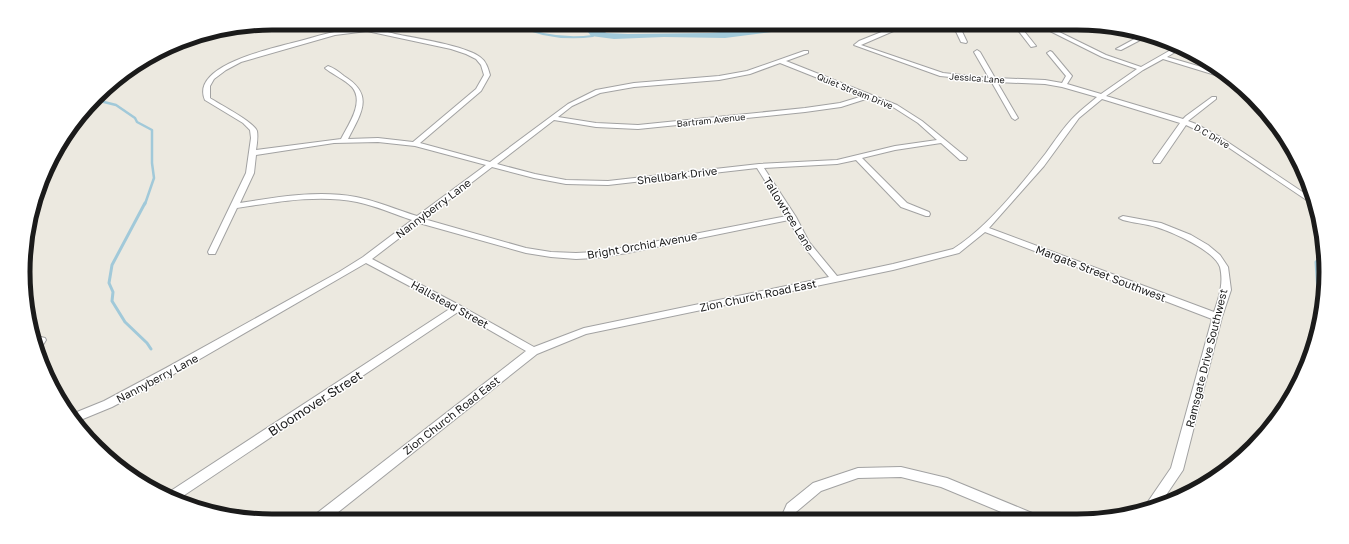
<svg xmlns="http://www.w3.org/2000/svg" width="1349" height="544" font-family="'Golos Text',sans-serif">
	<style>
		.water { fill: #a1c9d9 }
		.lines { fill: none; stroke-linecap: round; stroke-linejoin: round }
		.stream-far2 { stroke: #a1c9d9; stroke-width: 2 }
		.stream-far1 { stroke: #a1c9d9; stroke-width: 2.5 }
		.stream { stroke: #a1c9d9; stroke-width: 3 }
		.minor-casing { stroke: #a2a2a2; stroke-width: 2 }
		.minor { fill: #fff; fill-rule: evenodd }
		.labels { text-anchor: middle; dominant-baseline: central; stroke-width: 3; stroke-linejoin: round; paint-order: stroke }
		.far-street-label { font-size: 9px; fill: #1b1b1b; stroke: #fff }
		.street-label { font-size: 11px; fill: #1b1b1b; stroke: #fff }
		.near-street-label { font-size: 13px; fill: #1b1b1b; stroke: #fff }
		.rim { fill: none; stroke: #1b1b1b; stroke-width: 5 }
	</style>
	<rect width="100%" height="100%" fill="#ece9e0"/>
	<path class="water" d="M587,23H602V28L606,33L628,34L709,33L755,29L788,23H810L779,31L725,38L664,37L614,39L591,36L588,32Z"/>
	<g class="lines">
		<path class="stream-far2" d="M511,23C537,35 564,40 593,36
			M190,37L195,36"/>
		<path class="stream-far1" d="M96,100L116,105L135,118L137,122L152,130V163L154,178L145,204"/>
		<path class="stream" d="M145,203L112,265L109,283L113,292L112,301L125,322L147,343L151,349
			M1311,207L1315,216
			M1319,306L1316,262L1320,258L1324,249"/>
		<defs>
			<path id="minor" d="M904,23H912L861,45L943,73L989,78L974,52L977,50L980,52L995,78L1045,80L1062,83L1066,76L1047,53L1050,51L1052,52L1072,76L1067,84L1101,94L1137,69L1102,57L1044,28L1020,26L1036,46L1031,47L1014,25L1004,23H1022L1047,26L1106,55L1141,67L1176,47L1180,49L1167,57L1222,73L1229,78H1225L1163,59L1143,70L1106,96L1183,119L1186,116L1212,97H1216V99L1188,121L1196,124L1220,137L1310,197L1311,203L1216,139L1186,125L1160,163H1154L1153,161L1180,123L1102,99L1079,118L1044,166L989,228L1214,312C1219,298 1224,283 1220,267C1214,250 1172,232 1156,227C1146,224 1134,223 1123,220L1119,218L1123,216L1161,223L1191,235L1208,245L1220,255L1228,267L1231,290L1222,317L1183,470L1160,504L1146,508L1145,506L1171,468L1212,319L985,232L959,253L893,270L586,334L537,354L327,521H311L312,517L526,351L458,312L177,500L166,494L451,308L366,263L174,374L112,407L78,421L72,414L104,401L166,368L339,272L363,257L412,220C394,214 376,206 357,202C318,194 276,202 237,208L216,252L215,254H209L208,252L246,173L251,138L250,130L243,123L205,100C190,66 270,49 292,43C316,37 341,28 366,28C375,27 386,32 395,34C415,38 466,46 480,57C486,61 488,68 490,75L481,91L420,143L490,162L568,104L596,90L634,83L719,76L747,71L804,51H808V53L786,61L897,105L922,121L967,158L966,160H960L941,143L895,150L862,158L907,203L929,212L930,214L929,216H926L901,207L856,160L837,164L764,168L796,217L809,242L837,276L893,264L953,249C987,228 1021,185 1046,153C1055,141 1064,126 1076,115C1082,109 1090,103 1097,97L1062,87L1045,84L997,82L1018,118L1015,120L1012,118L991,81L940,76L854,45L859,41ZM367,31L451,49L466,54L476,59L481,65L484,75L476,89L413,142L378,138L348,139C361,113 375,95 344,76C339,72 334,68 328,66L325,68L326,69C334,75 345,80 352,87C365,102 348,125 341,139L256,150C257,144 258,137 257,131C254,122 219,104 210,98V86L214,79L226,70L241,62L335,35ZM780,63L863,96L840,103L805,108L638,125L596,123L558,117L572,106L600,93L634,87L719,80L750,74ZM869,98L893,107L918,123L937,140L895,146L837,160L759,164L608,181L566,180L535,174L497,164L554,120L596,127L638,129L805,112L841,107ZM378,142L415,146L486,165L417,216C397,210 377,201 356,197C318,190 277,197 240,203L254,173L256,155L334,143ZM492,167L534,178L566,184L608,185L757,168L787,216L627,247L595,252L576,253L551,252L526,248L424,219ZM789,220L801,243L829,277L584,328L534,347L461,306L372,259L419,223L526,253L551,257L576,259L595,258L627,253Z
				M952,23H958L967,42L966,43L961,42Z
				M1147,34L1154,36L1144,38L1121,50L1116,49L1140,36Z
				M41,337L45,338L46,340L41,348L39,349L35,341L37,338Z
				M901,467L947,478L1037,515L1038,519H1018L941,487L901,477L858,478L821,491L796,512L793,520H780L787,504L813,483L858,468Z"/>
		</defs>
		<use href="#minor" class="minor-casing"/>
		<use href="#minor" class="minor"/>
	</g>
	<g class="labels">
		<g class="far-street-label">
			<text transform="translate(977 78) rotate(4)">Jessica Lane</text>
			<text transform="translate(855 91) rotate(22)">Quiet Stream Drive</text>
			<text transform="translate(711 120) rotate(-6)">Bartram Avenue</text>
			<text transform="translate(1212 136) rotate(30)">D C Drive</text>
		</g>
		<g class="street-label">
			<text transform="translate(677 175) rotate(-7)">Shellbark Drive</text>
			<text transform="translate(433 208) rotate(-37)">Nannyberry Lane</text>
			<text transform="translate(789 214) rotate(58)">Tallowtree Lane</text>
			<text transform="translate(642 245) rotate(-10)">Bright Orchid Avenue</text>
			<text transform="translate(1101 273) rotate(21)">Margate Street Southwest</text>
			<text transform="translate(758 295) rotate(-12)">Zion Church Road East</text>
			<text transform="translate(450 304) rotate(29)">Hallstead Street</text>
			<text transform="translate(1206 358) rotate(-76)">Ramsgate Drive Southwest</text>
			<text transform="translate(157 378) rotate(-28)">Nannyberry Lane</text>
			<text transform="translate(451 415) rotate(-38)">Zion Church Road East</text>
		</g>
		<g class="near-street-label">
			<text transform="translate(315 403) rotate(-33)">Bloomover Street</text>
		</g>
	</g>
	<path d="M0 0H1349V544H0ZM272 30H1077A242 242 0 0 1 1319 272V272A242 242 0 0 1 1077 514H272A242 242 0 0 1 30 272V272A242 242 0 0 1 272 30Z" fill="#fff" fill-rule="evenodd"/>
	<path class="rim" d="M272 30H1077A242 242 0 0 1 1319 272V272A242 242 0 0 1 1077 514H272A242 242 0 0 1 30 272V272A242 242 0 0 1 272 30Z"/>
</svg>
